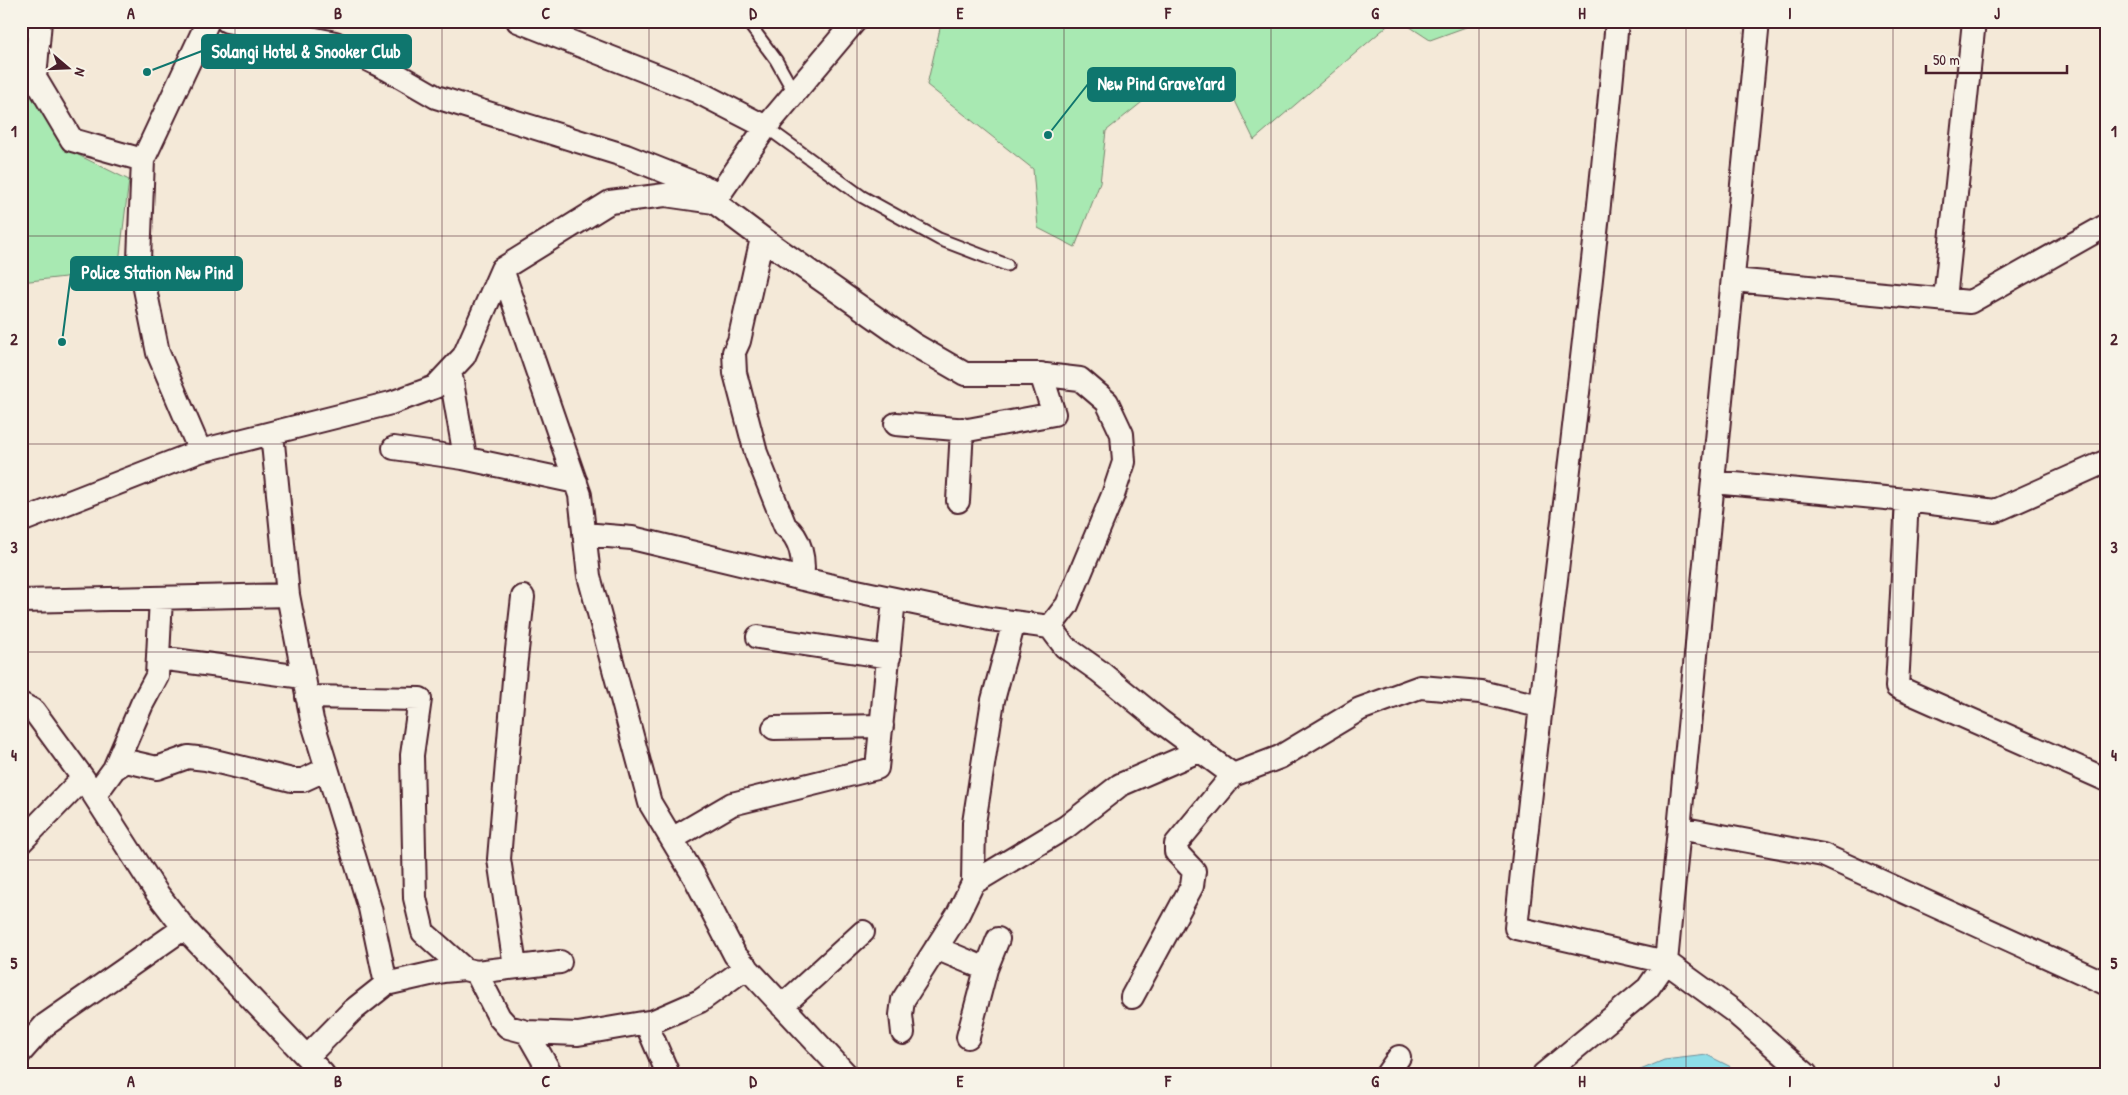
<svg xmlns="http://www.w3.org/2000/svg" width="2128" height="1095" font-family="'Patrick Hand',sans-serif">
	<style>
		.green { fill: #a8e9b2; stroke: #79846e }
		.water { fill: #8ddde7; stroke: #72919c }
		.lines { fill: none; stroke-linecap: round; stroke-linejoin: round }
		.lane-casing { stroke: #4a1f2b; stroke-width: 15 }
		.street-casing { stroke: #4a1f2b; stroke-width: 26 }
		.lane { stroke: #f7f3e8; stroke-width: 11 }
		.street { stroke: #f7f3e8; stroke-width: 22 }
		.grid { fill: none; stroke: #4a1f2b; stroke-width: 1; stroke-opacity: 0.55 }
		.leader { fill: none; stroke: #0f766e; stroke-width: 2 }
		.callout-dot { fill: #0f766e; stroke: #f7f3e8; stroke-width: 2 }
		.callout { fill: #0f766e; stroke: #0f766e; stroke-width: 2 }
		.callout-label { font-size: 18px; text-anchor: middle; font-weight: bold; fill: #fff }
		.neatline { fill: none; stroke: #4a1f2b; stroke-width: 2 }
		.grid-label { font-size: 16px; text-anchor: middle; font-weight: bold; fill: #4a1f2b }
	</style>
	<rect width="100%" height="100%" fill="#f4e9d8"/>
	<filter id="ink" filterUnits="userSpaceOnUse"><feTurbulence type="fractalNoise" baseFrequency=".02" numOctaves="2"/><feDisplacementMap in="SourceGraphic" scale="10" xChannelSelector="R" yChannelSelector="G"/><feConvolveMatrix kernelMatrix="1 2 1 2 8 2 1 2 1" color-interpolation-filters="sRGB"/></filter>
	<g filter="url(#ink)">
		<path class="green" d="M939,21H1393L1254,140L1223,76L1167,82L1106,131L1100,183L1075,247L1038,228L1033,169L927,85L941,24Z
			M1401,21H1470L1466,27L1430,40Z
			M21,54L22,79L66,149L129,180L118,271L21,282Z"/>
		<path class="water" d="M1707,1055L1731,1067L1735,1074H1631L1664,1060Z"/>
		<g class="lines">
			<defs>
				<path id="lane" d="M747,21L776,60L795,94
					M766,127L861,196L939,239L1007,265"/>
				<path id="street" d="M40,21L35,78L72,140L143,160L139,259L158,353L200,451
					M227,21L335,43L389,70L436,97L626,156L709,189L714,202L762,238L913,344L965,374H1037L1080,379L1107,402L1122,434L1124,462L1113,495L1067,605L1050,627
					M518,21L696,91L766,127
					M1617,21C1590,324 1548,626 1516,928L1666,962L1732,1010L1806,1074
					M143,160L208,21
					M762,238L739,341L734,352L735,373L756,453L785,526C801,538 805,560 802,579
					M502,269L580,495L589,576L650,803L694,876L735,955L846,1074
					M1733,280L1970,302L2107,225
					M1945,299L1974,21
					M450,371L464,451L463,458
					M896,424L968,430L1054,414L1041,374
					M272,433L288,595L312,720L370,908L386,984
					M394,448L463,458L576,482
					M2107,461L1995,511L1907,500L1897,687L2107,780
					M1713,482L1907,500
					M958,501L962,429
					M21,521L200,451L391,403L435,387L464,356L502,269L610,202L665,195L714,202L766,127L855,21
					M584,534L632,538L828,585L990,619L1050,627L1065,647L1099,671L1160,721L1233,775L1280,757L1360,709L1420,687L1481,692L1539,706
					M21,601L288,595
					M758,637L889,657
					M159,658L303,677
					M307,697L420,699L412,755L415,898L423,932L464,969
					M21,704L34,711L83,778L157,893L184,928L323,1074
					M774,728L882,726
					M114,769L142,704L157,676L161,598
					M95,795L114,769L126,761L157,768L188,757L206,759L292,780H303L327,769
					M1679,828L1823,855L2107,984
					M672,839L732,804L877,768L894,599
					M21,842L83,778
					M973,883L1066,827L1120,785L1201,750
					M936,948L986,969
					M515,966L499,859L515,668L523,597
					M476,972L560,962
					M1132,997L1192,886L1194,871L1176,852V844L1233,775
					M782,1006L863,932
					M646,1023L668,1074
					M527,1032L551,1074
					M903,1033L901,1015L903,1000L958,914L973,883L974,823L993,700L1014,622
					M968,1037L986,969L998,939
					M21,1052L45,1025L184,928
					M307,1057L352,1011L386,984L443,971L464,969L476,972L499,1017L508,1027L527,1032L578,1034L654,1021L700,1001L747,967
					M1387,1074L1399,1057
					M1544,1074L1648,988L1666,962L1758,21"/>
			</defs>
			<use href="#lane" class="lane-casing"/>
			<use href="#street" class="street-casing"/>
			<use href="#lane" class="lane"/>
			<use href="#street" class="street"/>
		</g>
	</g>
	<path class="grid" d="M235,21V1074M442,21V1074M649,21V1074M857,21V1074M1064,21V1074M1271,21V1074M1479,21V1074M1686,21V1074M1893,21V1074M21,236H2107M21,444H2107M21,652H2107M21,860H2107"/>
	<path class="leader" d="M147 72L202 51M1048 135L1088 84M62 342L71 273"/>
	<g class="callout-dot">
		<circle cx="147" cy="72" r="5"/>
		<circle cx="1048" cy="135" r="5"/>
		<circle cx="62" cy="342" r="5"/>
	</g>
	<g class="callout">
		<rect x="202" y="35" width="209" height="33" rx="5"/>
		<rect x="1088" y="68" width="147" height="33" rx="5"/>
		<rect x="71" y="257" width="171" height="33" rx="5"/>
	</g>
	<g class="callout-label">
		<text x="306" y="58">Solangi Hotel &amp; Snooker Club</text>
		<text x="1161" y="90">New Pind GraveYard</text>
		<text x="157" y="279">Police Station New Pind</text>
	</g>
	<rect width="2128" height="1095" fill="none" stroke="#f7f3e8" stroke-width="55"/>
	<g transform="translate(68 68) rotate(109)" stroke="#f7f3e8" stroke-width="4" paint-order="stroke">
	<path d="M0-4L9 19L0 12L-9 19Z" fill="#4a1f2b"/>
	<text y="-8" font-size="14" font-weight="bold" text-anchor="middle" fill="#4a1f2b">N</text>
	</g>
	<path d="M1926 65v8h141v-8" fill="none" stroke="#4a1f2b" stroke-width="2.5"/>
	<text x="1933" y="65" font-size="15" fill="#4a1f2b" stroke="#f7f3e8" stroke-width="4" paint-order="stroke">50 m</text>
	<rect x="28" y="28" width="2072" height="1040" class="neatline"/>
	<g class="grid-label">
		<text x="131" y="19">A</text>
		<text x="338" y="19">B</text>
		<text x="546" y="19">C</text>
		<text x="753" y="19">D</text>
		<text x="960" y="19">E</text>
		<text x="1168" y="19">F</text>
		<text x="1375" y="19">G</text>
		<text x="1582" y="19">H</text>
		<text x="1790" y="19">I</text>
		<text x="1997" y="19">J</text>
		<text x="14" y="137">1</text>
		<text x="2114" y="137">1</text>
		<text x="14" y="345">2</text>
		<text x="2114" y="345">2</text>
		<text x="14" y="553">3</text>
		<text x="2114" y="553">3</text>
		<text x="14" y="761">4</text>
		<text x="2114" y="761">4</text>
		<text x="14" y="969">5</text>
		<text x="2114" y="969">5</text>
		<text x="131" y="1087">A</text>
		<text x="338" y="1087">B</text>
		<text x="546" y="1087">C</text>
		<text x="753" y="1087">D</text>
		<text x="960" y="1087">E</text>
		<text x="1168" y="1087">F</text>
		<text x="1375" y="1087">G</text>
		<text x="1582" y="1087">H</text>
		<text x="1790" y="1087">I</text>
		<text x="1997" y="1087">J</text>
	</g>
</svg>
